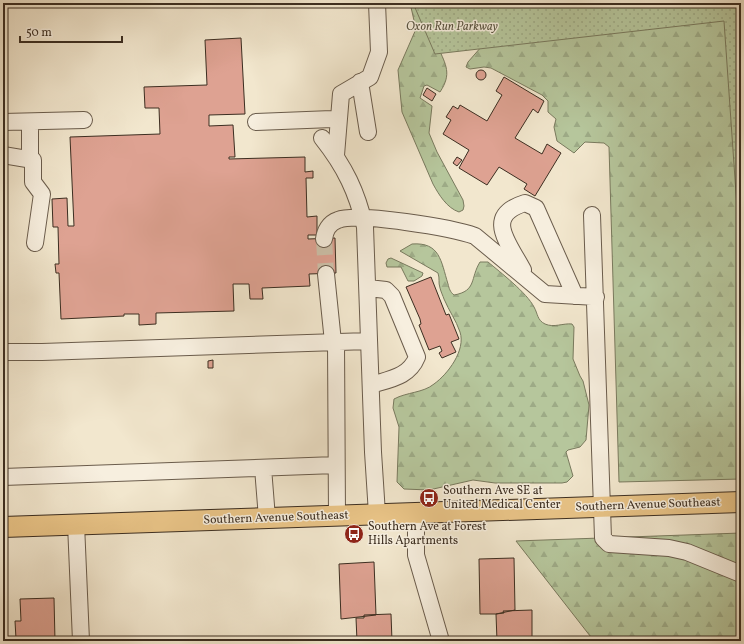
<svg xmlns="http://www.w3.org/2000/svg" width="744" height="644" font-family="Vollkorn,serif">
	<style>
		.forest { fill: url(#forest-firs); stroke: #797a5e }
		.park { fill: url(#park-dots); stroke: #797a5e }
		.building { fill: #dea292; stroke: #3c2e21 }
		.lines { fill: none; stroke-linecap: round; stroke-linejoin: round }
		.minor-tunnel { stroke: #cec2ab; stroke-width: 16; stroke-dasharray: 16 8; stroke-linecap: butt }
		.minor-casing { stroke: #6a5c4c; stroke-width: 18 }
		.major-casing { stroke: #3c2e21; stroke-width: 22 }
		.minor { stroke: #f7efdf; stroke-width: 16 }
		.major { stroke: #e9c487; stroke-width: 20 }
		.labels { text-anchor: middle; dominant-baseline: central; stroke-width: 3; stroke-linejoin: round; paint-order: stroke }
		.park-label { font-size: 12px; font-style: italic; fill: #5a5440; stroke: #f7efdf }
		.poi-label { font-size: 12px; fill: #3c2e21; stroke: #f7efdf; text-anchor: start }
		.street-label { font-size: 12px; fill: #3c2e21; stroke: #f7efdf }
	</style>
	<defs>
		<pattern id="forest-firs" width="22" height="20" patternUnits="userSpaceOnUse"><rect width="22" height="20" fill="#b6c69c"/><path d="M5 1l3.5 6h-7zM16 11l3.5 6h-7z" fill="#9daa86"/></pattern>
		<pattern id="park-dots" width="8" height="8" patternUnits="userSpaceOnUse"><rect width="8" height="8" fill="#b6c69c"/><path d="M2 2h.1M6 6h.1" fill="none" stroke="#9daa86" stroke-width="1.8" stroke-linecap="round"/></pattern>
	</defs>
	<rect width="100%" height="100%" fill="#f2e7ce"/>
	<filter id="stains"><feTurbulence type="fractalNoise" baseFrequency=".005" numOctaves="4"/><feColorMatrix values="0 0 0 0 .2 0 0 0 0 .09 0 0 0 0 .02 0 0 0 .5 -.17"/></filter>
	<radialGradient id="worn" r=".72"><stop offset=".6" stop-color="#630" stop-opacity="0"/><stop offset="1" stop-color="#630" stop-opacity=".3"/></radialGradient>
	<path class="forest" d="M410,3H741V479L619,482L609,147L604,143L585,142L574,153L557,141L554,127L556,119L548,112V101L542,95L491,68L484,67L470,69L466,67L468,62L482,46L438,47C446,65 452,74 440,92L427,85L424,86L420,98L432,106L429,133L437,152L463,200L464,206L463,210L459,212C447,208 439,195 433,184L402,112L398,70L416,29Z
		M412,244C440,242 441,261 448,284C449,288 450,292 454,295C477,291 470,278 480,262H488C500,272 527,293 534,307C538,314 537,320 545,324C554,328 563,323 572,324L574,327L573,359L580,376L583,381L589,405L586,440L580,447L568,450L566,452L573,476L567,482L562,483H495L473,480L429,490L404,489L397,482L399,427L393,408L394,399C407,392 423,393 434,384C448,374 466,350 460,332C456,320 449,311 444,299C443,296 441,292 440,288C438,282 440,279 438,273L400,251Z
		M391,258L423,273L422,276L414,281H408L401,267H387L386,263L388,259Z
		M741,533V641H594L516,541Z"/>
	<path class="park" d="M413,3H741V265L724,21L435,54Z"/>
	<path class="building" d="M241,38L245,114L209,115V126L233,125L235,157H229V159L305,157V172L313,171V178H306L307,217L317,216V235H308V239L335,238L336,273L309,274L310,286L262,288L263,299H250L249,284H233L234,311L156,313V324L139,325V314H124V316L61,319L59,273H56L55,264H59L58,227H53L52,199L67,198L68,226H74L70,137L160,134L159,108H145L144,87L207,85L205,40Z
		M476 75a5 5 0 1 1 10 0a5 5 0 1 1-10 0Z
		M504,77L544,101L538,113L533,109L515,138L542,154L547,144L561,153L535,196L524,189L527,184L499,167L487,185L459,168L469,150L443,134L451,120L446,117L453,106L458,109L460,105L487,121L502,95L496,91Z
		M427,88L436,94L432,101L423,95Z
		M457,157L462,160L457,166L453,163Z
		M431,277L446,315L449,314L459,339L451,342L456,352L442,358L439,353L442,351L440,346L429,350L419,325L421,324L420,319L406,287Z
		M213,360V368H208V361Z
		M514,558L515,610L496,614H480L479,559Z
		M374,562L376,615L341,619L339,564Z
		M54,598L55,641H18V639H16L15,621H21L20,599Z
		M532,610V641H497L496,614L504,613L503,611Z
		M391,614L392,641H357L356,618H364V615Z"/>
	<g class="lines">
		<path class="minor-tunnel" d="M324,239L326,274"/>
		<defs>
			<path id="minor" d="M360,82L368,132
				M3,122L84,120
				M30,122V160
				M256,122L332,119
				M322,138C345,167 357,192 365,227L373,452L377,514
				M3,155L33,160V182L42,194L35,243
				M336,155L341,94L370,77L379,52L377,3
				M592,215L603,538L609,544L669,548L687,552L741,574
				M324,239C325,231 329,223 338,220C358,212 453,228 475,236L545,294L596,297
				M523,270C509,243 483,216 525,203L536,208L575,296
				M326,274L333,342
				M368,288L386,290L392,296L417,357C409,377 390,379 371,385
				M336,342L337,516
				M3,352H42L369,341
				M263,468L267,518
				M3,477L336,465
				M416,513V555L441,641
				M76,524L81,641"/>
			<path id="major" d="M3,527L741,502"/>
		</defs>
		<use href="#minor" class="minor-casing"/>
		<use href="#major" class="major-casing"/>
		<use href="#minor" class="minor"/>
		<use href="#major" class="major"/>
	</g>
	<defs>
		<symbol id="bus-disc" viewBox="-11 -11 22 22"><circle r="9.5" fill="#8f2418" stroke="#f7efdf"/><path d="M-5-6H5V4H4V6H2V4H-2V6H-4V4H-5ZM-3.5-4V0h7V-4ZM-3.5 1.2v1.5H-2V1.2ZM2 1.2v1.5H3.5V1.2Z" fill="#fff"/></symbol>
	</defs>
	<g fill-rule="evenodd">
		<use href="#bus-disc" x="418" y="487" width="22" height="22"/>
		<use href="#bus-disc" x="343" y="523" width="22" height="22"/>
	</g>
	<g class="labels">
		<g class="park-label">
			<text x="452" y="27">Oxon Run Parkway</text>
		</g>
		<g class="poi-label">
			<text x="443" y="491">Southern Ave SE at<tspan x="443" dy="14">United Medical Center</tspan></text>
			<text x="368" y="527">Southern Ave at Forest<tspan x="368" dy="14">Hills Apartments</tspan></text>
		</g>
		<g class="street-label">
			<text transform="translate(648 505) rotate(-2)">Southern Avenue Southeast</text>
			<text transform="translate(276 518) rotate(-2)">Southern Avenue Southeast</text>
		</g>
	</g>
	<rect width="744" height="644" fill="none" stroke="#f2e7ce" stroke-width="16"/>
	<rect x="4" y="4" width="736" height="636" fill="none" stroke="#3c2e21" stroke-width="2"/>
	<rect x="8" y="8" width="728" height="628" fill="none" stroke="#3c2e21"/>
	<path d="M20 36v6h102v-6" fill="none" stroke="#3c2e21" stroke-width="2"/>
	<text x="26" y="36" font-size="12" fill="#3c2e21" stroke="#f7efdf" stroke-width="3" paint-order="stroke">50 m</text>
	<rect width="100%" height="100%" filter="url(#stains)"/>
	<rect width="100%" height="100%" fill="url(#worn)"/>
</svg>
